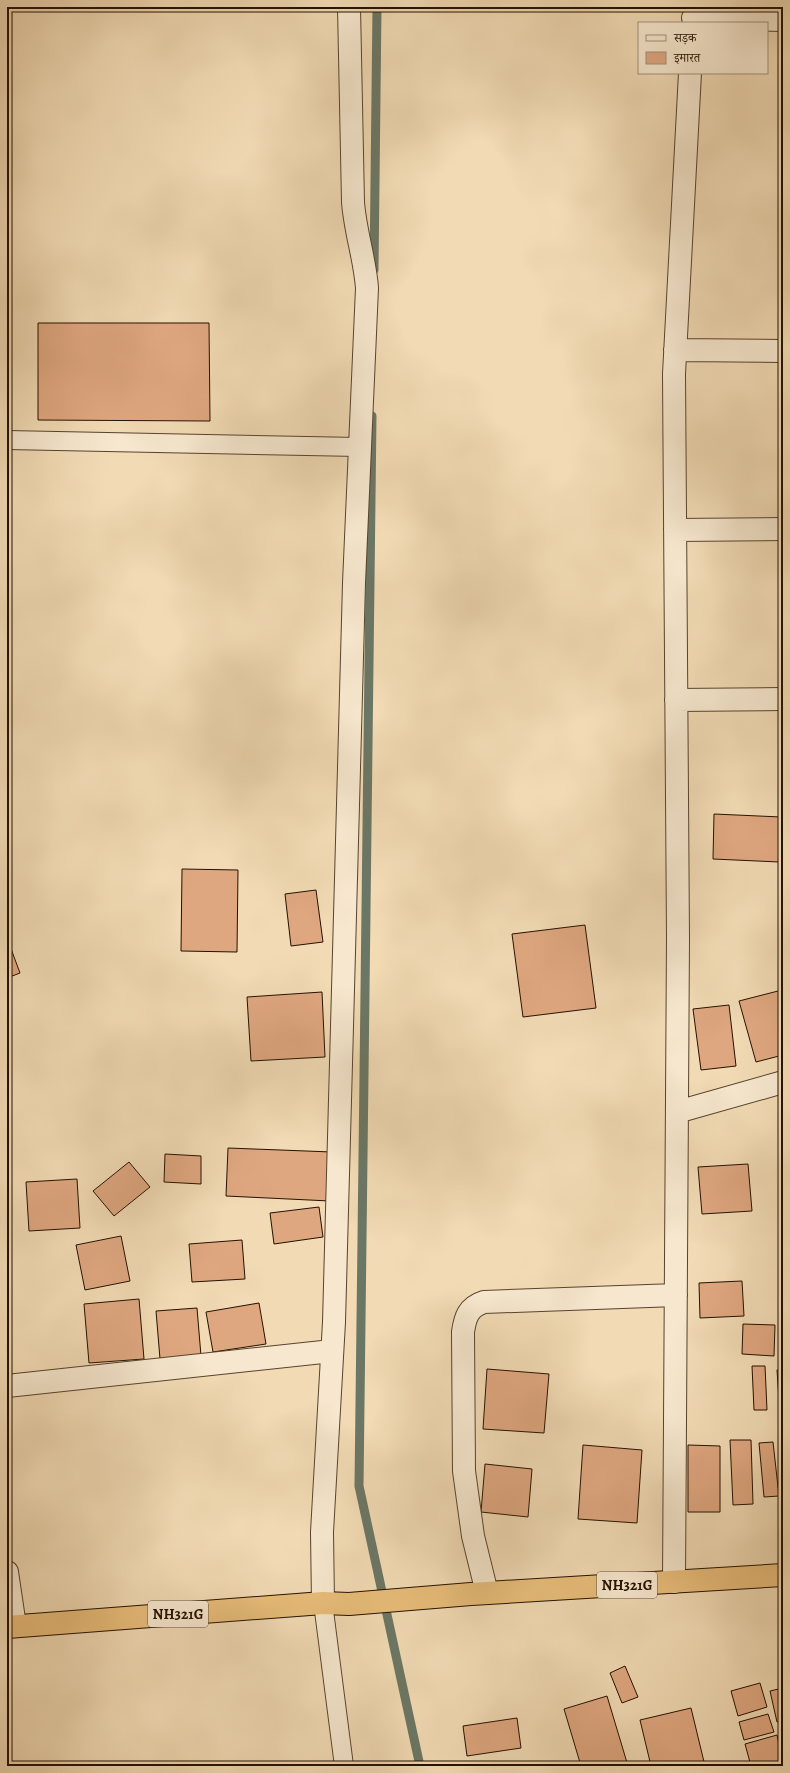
<svg xmlns="http://www.w3.org/2000/svg" width="790" height="1773" font-family="Alegreya,'Noto Serif Devanagari',serif">
	<style>
		.lines { fill: none; stroke-linecap: round; stroke-linejoin: round }
		.stream { stroke: #6b7765; stroke-width: 9 }
		.building { fill: #dfa780; stroke: #241100 }
		.lane-casing { stroke: #57432d; stroke-width: 20 }
		.street-casing { stroke: #57432d; stroke-width: 24 }
		.highway-casing { stroke: #241100; stroke-width: 24 }
		.lane { stroke: #f6e7ce; stroke-width: 18 }
		.street { stroke: #f6e7ce; stroke-width: 22 }
		.highway { stroke: #e8bd7a; stroke-width: 22 }
		.labels { text-anchor: middle; dominant-baseline: central; stroke-width: 3; stroke-linejoin: round; paint-order: stroke }
		.shield { fill: #f6e7ce; stroke: #63513e; stroke-width: 1 }
		.shield-label { font-size: 15px; font-weight: bold; fill: #241100 }
	</style>
	<rect width="100%" height="100%" fill="#f1dab4"/>
	<filter id="stains"><feTurbulence type="fractalNoise" baseFrequency=".005" numOctaves="4"/><feColorMatrix values="0 0 0 0 .2 0 0 0 0 .09 0 0 0 0 .02 0 0 0 .5 -.17"/></filter>
	<radialGradient id="worn" r=".72"><stop offset=".6" stop-color="#630" stop-opacity="0"/><stop offset="1" stop-color="#630" stop-opacity=".3"/></radialGradient>
	<g class="lines">
		<path class="stream" d="M374,270L377,7
			M372,416L359,1486L420,1766"/>
	</g>
	<path class="building" d="M38,323H209L210,421L38,420Z
		M714,814L781,817L779,862L713,859Z
		M182,869L238,870L237,952L181,951Z
		M316,890L323,942L291,946L285,894Z
		M585,925L596,1008L523,1017L512,934Z
		M7,938L20,973L7,978Z
		M782,990L783,1055L756,1062L739,1001Z
		M322,992L325,1057L251,1061L247,997Z
		M729,1005L736,1066L701,1070L693,1009Z
		M228,1148L332,1152L330,1201L226,1196Z
		M165,1154L201,1156V1184L164,1182Z
		M129,1162L150,1187L114,1216L93,1191Z
		M748,1164L752,1211L702,1214L698,1167Z
		M77,1179L80,1228L29,1231L26,1182Z
		M319,1207L323,1237L274,1244L270,1213Z
		M121,1236L130,1281L85,1290L76,1245Z
		M242,1240L245,1279L192,1282L189,1244Z
		M742,1281L744,1316L700,1318L699,1283Z
		M139,1299L144,1359L89,1363L84,1304Z
		M259,1303L266,1344L213,1352L206,1312Z
		M197,1308L201,1356L160,1359L156,1311Z
		M743,1324L775,1325L774,1356L742,1354Z
		M752,1366H765L767,1410H754Z
		M487,1369L549,1374L544,1433L483,1429Z
		M783,1369V1430H781L777,1370Z
		M730,1440H751L753,1504L733,1505Z
		M773,1442L779,1496L764,1497L759,1443Z
		M583,1445L642,1450L637,1523L578,1519Z
		M688,1445L720,1446V1512H688Z
		M485,1464L532,1469L528,1517L481,1512Z
		M625,1666L638,1697L622,1703L610,1673Z
		M760,1683L767,1707L738,1716L731,1691Z
		M783,1688V1720L777,1722L770,1691Z
		M607,1696L628,1766H581L564,1709Z
		M691,1708L705,1766H651L640,1720Z
		M768,1714L774,1732L744,1740L739,1722Z
		M517,1718L521,1748L467,1756L463,1726Z
		M777,1735L783,1763L771,1766H751L745,1744Z"/>
	<g class="lines">
		<defs>
			<path id="lane" d="M7,440L359,447
				M323,1603L344,1766"/>
			<path id="street" d="M693,18L783,20
				M675,350L783,351
				M675,530L783,529
				M676,700L783,699
				M677,1112L783,1082
				M7,1386L332,1351
				M7,1572L15,1626
				M674,1582L678,938L674,374L690,73
				M487,1593L473,1536L464,1471L463,1332C465,1318 468,1307 484,1302L676,1295
				M323,1603L322,1532L334,1322L354,583L367,288C365,259 355,231 353,202L349,7"/>
			<path id="highway" d="M7,1627L323,1603L349,1604L471,1594L783,1575"/>
		</defs>
		<use href="#lane" class="lane-casing"/>
		<use href="#street" class="street-casing"/>
		<use href="#highway" class="highway-casing"/>
		<use href="#lane" class="lane"/>
		<use href="#street" class="street"/>
		<use href="#highway" class="highway"/>
	</g>
	<g class="labels">
		<g class="shield">
			<rect x="597" y="1572" width="60" height="26" rx="3"/>
			<rect x="148" y="1601" width="60" height="26" rx="3"/>
		</g>
		<g class="shield-label">
			<text x="627" y="1585">NH321G</text>
			<text x="178" y="1614">NH321G</text>
		</g>
	</g>
	<rect width="790" height="1773" fill="none" stroke="#f1dab4" stroke-width="24"/>
	<rect x="8" y="8" width="774" height="1757" fill="none" stroke="#241100" stroke-width="2"/>
	<rect x="12" y="12" width="766" height="1749" fill="none" stroke="#241100"/>
	<rect x="638" y="22" width="130" height="52" fill="#f6e7ce" stroke="#a2917c"/>
	<rect x="646" y="35" width="20" height="6" fill="#f6e7ce" stroke="#a2917c"/>
	<text x="674" y="42" font-size="12" fill="#241100">सड़क</text>
	<rect x="646" y="52" width="20" height="12" fill="#dfa780" stroke="#a2917c"/>
	<text x="674" y="62" font-size="12" fill="#241100">इमारत</text>
	<rect width="100%" height="100%" filter="url(#stains)"/>
	<rect width="100%" height="100%" fill="url(#worn)"/>
</svg>
